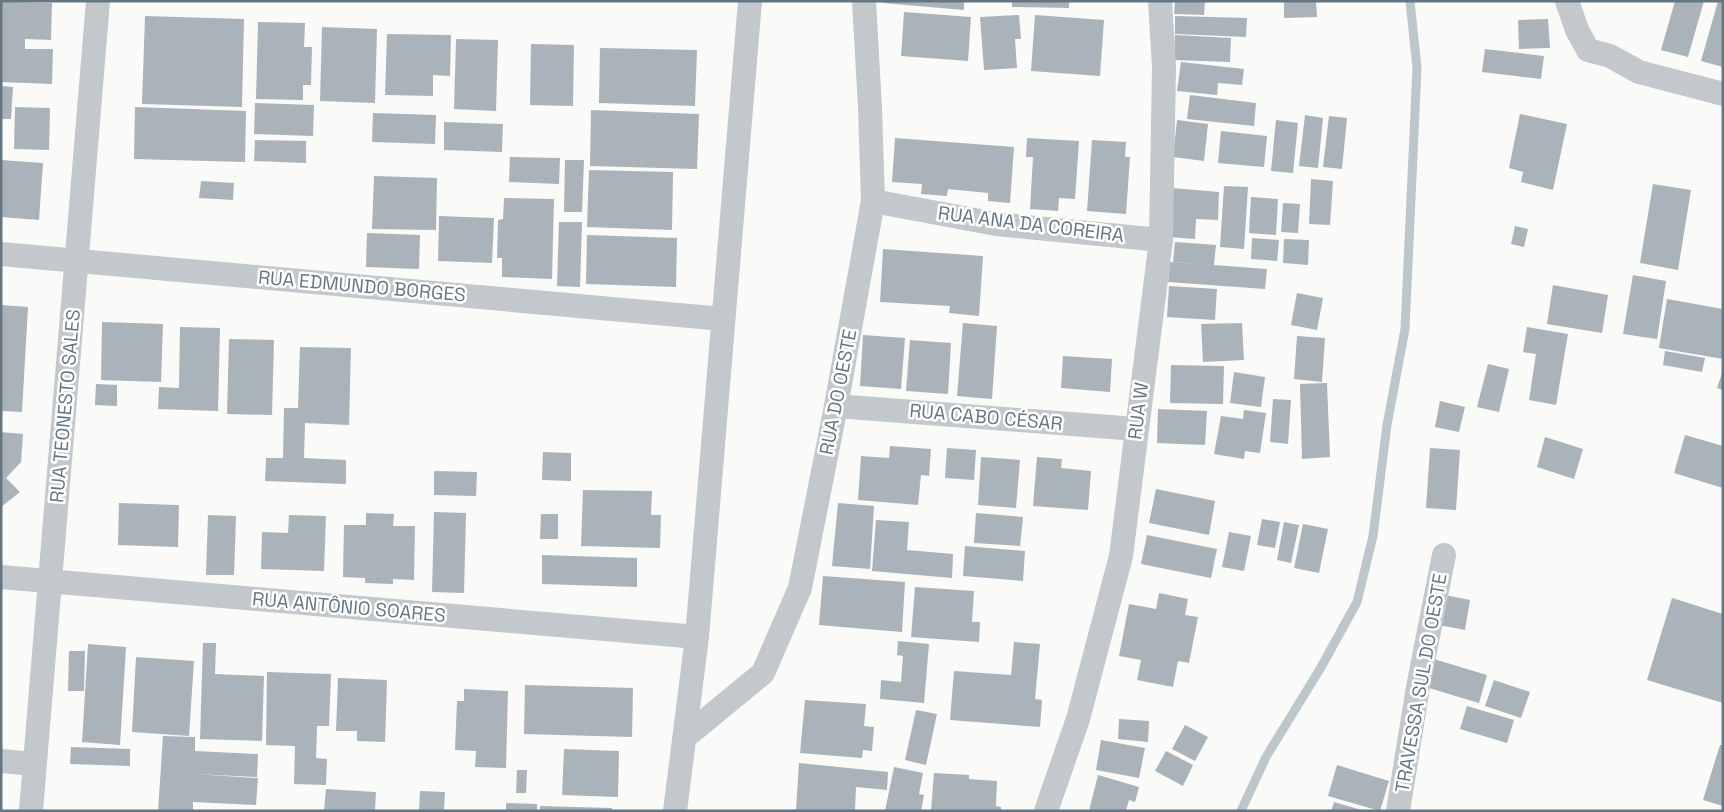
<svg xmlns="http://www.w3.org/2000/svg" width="1724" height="812" font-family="'Space Grotesk',sans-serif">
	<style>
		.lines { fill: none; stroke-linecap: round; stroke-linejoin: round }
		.stream { stroke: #bbc7cb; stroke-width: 9 }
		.building { fill: #aab3b9 }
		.street { stroke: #c3c8cc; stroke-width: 24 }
		.labels { text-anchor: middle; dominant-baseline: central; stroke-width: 5; stroke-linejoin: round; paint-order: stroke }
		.street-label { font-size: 19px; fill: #657683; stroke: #fff }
	</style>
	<rect width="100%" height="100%" fill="#fafaf8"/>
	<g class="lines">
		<path class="stream" d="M1241,811L1266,757L1320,669L1357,602L1373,536L1387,425L1405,329L1417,68L1410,1"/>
	</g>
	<path class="building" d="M883,1H964V10L883,3Z
		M1012,1H1069V8L1012,7Z
		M1175,1H1205L1204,15L1174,14Z
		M1284,1H1316L1317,17L1284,18Z
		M1675,1H1704L1688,57L1661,50Z
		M1718,1H1723V67L1701,61Z
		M1,2L52,3L51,40L25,39V49H53L52,84L1,82Z
		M904,12L971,17L968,61L901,56Z
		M1019,15L1021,39H1015L1017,68L984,70L980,17Z
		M1035,15L1104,20L1100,76L1031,71Z
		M145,16L244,19L242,107L142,104Z
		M1175,16L1247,18L1246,37L1175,34Z
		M1548,19L1550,48L1519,49L1518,20Z
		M258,22L305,23L304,47H312L311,85H303V100L256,99Z
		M322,27L377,29L375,103L320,101Z
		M387,34L451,35L450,76L433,75V96L385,95Z
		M1175,35L1231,38L1230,62L1174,60Z
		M456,39L498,40L496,111L454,109Z
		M531,44L574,45L573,106L530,105Z
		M600,48L697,50L695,106L599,103Z
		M1485,49L1544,56L1541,79L1482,72Z
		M1181,62L1244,69L1242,85L1218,83L1217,95L1177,91Z
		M1,86L13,87L11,119H1Z
		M1190,95L1256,103L1254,126L1187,119Z
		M255,103L314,105L313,136L254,134Z
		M15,107L50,108L49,150L14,149Z
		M135,107L246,111L245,162L134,159Z
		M591,110L699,114L697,169L590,166Z
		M373,113L436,115L435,144L372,142Z
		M1520,114L1567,124L1553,190L1521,182L1523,172L1509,168Z
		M1305,115L1323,118L1318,168L1299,166Z
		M1329,116L1347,118L1342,169L1323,167Z
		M1177,120L1208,124L1204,161L1173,157Z
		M1276,120L1298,123L1293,173L1271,171Z
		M444,122L503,124L502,152L444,150Z
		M1221,131L1267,136L1264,167L1218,163Z
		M895,138L1014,147L1010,203L988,201V193L948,189L947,196L921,194L922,184L892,182Z
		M1027,138L1079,141L1075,199L1059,198L1058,211L1030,209L1033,157H1026Z
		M255,140L306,141V163L254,161Z
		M1092,140L1126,142L1125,157H1130L1126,214L1087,211Z
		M510,157L560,158L559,184L509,182Z
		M1,160L43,163L39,220L1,217Z
		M565,160H584L582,212H564Z
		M589,170L673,172L672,230L587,227Z
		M374,176L437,178L436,230L372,229Z
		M1311,179L1333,181L1330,225L1309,224Z
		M201,181L234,183L233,200L199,198Z
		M1653,184L1691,190L1678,270L1640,263Z
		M1224,186L1248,187L1244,249L1220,247Z
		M1172,188L1219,192L1218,220L1196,219L1195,239L1169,237Z
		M1251,197L1278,199L1276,235L1249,233Z
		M504,198L554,199L552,279L502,277V258H497L498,220L503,219Z
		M1283,203L1300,204L1298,233L1281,232Z
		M439,216L494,218L492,263L438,261Z
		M559,222H582L580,287L557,286Z
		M1515,226L1528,229L1524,247L1511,244Z
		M367,233L420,235L419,269L366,267Z
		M587,235L677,238L676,287L586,284Z
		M1252,238L1279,240L1277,261L1251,259Z
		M1284,239L1309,240L1308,265L1283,263Z
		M1175,242L1216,245L1214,265L1267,269L1265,289L1168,282L1170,262L1212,265L1173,262Z
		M883,249L983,256L979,316L949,313L950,306L880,302Z
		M1633,275L1666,281L1657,339L1623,334Z
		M1553,285L1608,295L1602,333L1547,324Z
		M1169,286L1217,289L1215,320L1167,317Z
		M1297,293L1323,298L1317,330L1291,325Z
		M1667,299L1723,309V359L1659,348Z
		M1,305L28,307L22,412L1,411Z
		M102,322L163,324L161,382L101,380Z
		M963,323L997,326L992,399L957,396Z
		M1242,323L1244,360L1203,362L1201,324Z
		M180,327L220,328L218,411L158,409L159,387L179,388Z
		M1527,327L1568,334L1556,405L1529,400L1536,354L1523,352Z
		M863,335L905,338L901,389L860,386Z
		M1297,336L1325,338L1322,382L1294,379Z
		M229,339L274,340L272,415L227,414Z
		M910,340L951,343L948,394L906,391Z
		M300,347L351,348L349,425L305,423L304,458L346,460V484L265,481L266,458H283L284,408H298Z
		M1665,351L1705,358L1702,372L1663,365Z
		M1063,356L1112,359L1110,392L1061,388Z
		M1488,364L1509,369L1499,412L1477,407Z
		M1171,365L1224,366L1223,404L1170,403Z
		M1234,372L1265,377L1261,407L1230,403Z
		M1722,373H1723V390L1717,388Z
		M1327,383L1330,457L1302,459L1300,384Z
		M96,384L117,385V406L95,405Z
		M1273,399L1291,400L1288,444L1270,442Z
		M1440,401L1465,407L1459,432L1435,427Z
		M1158,409L1207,411L1205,445L1157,443Z
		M1244,410L1266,413L1260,453L1245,451L1244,459L1214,454L1221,416L1243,419Z
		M1,432L23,434L21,462L6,478L20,492L1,507Z
		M1685,435L1723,446V488L1674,473Z
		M1545,437L1583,449L1574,479L1537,467Z
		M890,446L931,449L929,476L921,475L918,505L858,500L861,456L889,458Z
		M947,448L976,450L974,480L945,478Z
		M1430,448L1460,450L1456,510L1426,508Z
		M543,452L571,453V481L542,480Z
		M981,457L1020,460L1016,508L978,505Z
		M1037,457L1062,459L1061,468L1091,471L1088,510L1033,506Z
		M434,471L477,472L476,496L434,495Z
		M1156,489L1215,501L1209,535L1149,523Z
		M583,490L652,491L651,515H661L660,548L581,546Z
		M119,503L179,505L178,547L118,545Z
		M838,503L874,506L870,569L832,566Z
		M434,512L466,513L464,593L432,592Z
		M366,513L394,514L393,526H415L414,580L393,579V584L365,583V578L343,577L344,525H366Z
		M976,513L1023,517L1020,546L974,543Z
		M541,514H558V539H540Z
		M208,515L236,516L234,575H206Z
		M289,515L326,516L324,571L261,569L262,532L288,533Z
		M1262,519L1280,522L1275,548L1257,545Z
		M876,520L909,522L907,550L953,554L952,578L872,571Z
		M1284,522L1299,525L1291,563L1277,560Z
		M1303,524L1328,529L1319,573L1294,568Z
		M1229,532L1251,536L1244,571L1222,567Z
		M1147,535L1217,549L1211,578L1141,564Z
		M965,546L1025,551L1023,581L963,576Z
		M542,555L637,558V587L542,584Z
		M823,576L905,582L902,632L819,625Z
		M915,587L974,591L972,622H980L979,642L911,637Z
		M1159,593L1188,599L1185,615L1198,617L1189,663L1178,661L1173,687L1137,680L1141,660L1119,656L1129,604L1156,609Z
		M1445,595L1470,600L1465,630L1439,625Z
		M1672,598L1723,614V703L1647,680Z
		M898,641L929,644L924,703L880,699L881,680L901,682L903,656L897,655Z
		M1014,642L1040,644L1035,699L1042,700L1040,727L950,720L954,671L1011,675Z
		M203,643H216L215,674L264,676L262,741L200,739Z
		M88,644L126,647L120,745L82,742Z
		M69,651H85L84,691H68Z
		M136,657L194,661L189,736L132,732Z
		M1427,657L1487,675L1479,703L1419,685Z
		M267,672L331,674L329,726H317L316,758L327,759L326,785L294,784L295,746L266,745Z
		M338,678L387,680L385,742L357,741V731H336Z
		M1494,680L1530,692L1521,718L1485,706Z
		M525,685L633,688L632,737L524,734Z
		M464,689L508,691L506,768L475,767L476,751L455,750L457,701H464Z
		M805,700L866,704L864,726L874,727L872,751L863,750L862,758L800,753Z
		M1467,706L1514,720L1507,743L1460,729Z
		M916,710L937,714L926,765L905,760Z
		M1119,719L1149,721L1148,742L1118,739Z
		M1185,725L1208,737L1195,761L1172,749Z
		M163,736L195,737V751L258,754L257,777L194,774L258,778L256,805L193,802V811H158Z
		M1101,740L1145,748L1139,778L1096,770Z
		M1720,745H1723V806L1703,800Z
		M71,747L130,749V766L70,764Z
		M564,749L619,751L618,797L562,795Z
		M1166,751L1193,765L1183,786L1155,771Z
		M799,763L888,772L887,790L856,787L855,811L796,810Z
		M1337,765L1389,781L1380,811L1328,796Z
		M894,767L923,773L919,794L924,795L921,811H885Z
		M517,770H527L526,793H516Z
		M934,773L969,775V779L997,781L996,806L1001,807V811H931Z
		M1098,775L1139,787L1135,802L1129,800L1126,811H1089Z
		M326,789L376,792L375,811H324Z
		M420,791L445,792L444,811H419Z
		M1334,802L1362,810V811H1331Z
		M506,803L537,804V811H506Z
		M540,806L612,808V811H540Z"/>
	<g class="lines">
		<path class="street" d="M1567,1L1577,30L1588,50L1610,56L1639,72L1723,94
			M873,201L996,224L1161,240
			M1,254L723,319
			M836,406L1136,429
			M1,577L697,637
			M684,738L763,673L800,588L836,406L873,201L870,108L864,1
			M1,761L34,764
			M31,811L98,1
			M675,811L697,637L750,1
			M1046,811L1078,719L1121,556L1161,240L1164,67L1160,1
			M1398,811L1418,687L1444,555"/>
	</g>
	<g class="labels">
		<g class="street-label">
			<text transform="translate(1031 224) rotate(7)">RUA ANA DA COREIRA</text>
			<text transform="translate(362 286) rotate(5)">RUA EDMUNDO BORGES</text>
			<text transform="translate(838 392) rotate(-79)">RUA DO OESTE</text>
			<text transform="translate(65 406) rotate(-85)">RUA TEONESTO SALES</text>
			<text transform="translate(1138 411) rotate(-83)">RUA W</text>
			<text transform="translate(986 417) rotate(5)">RUA CABO CÉSAR</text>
			<text transform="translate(349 607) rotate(5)">RUA ANTÔNIO SOARES</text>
			<text transform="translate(1421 683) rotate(-80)">TRAVESSA SUL DO OESTE</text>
		</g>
	</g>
	<rect width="1724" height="812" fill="none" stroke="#657683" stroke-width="5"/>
</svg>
